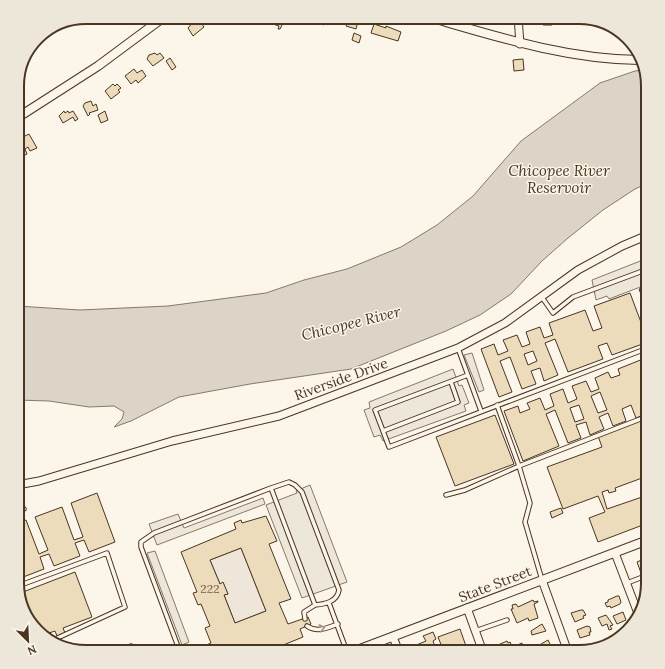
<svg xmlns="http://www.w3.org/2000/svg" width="665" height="669" font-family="Lora,serif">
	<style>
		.green { fill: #ede6d9; stroke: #887966 }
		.parking { fill: #ede7d9; stroke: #887966 }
		.water { fill: #dcd4c6; stroke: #887966 }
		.building { fill: #ecdcbc; stroke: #4a3520; fill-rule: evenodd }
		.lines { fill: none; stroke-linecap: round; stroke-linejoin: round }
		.service-casing { stroke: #4a3520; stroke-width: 5.5 }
		.minor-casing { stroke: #4a3520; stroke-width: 9 }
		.tertiary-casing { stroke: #4a3520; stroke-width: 10 }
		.service { stroke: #fbf6e9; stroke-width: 3.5 }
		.minor { stroke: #fbf6e9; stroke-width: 7 }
		.tertiary { stroke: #fbf6e9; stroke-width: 8 }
		.oneway { stroke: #a29684 }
		.labels { text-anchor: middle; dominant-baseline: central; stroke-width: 3; stroke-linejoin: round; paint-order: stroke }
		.number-label { font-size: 12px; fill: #725f47 }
		.street-label { font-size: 14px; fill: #4a3520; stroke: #fbf6e9 }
		.water-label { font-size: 15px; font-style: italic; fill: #4a3520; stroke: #fbf6e9 }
		.rim { fill: none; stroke: #4a3520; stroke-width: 2 }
	</style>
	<rect width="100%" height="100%" fill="#fbf6e9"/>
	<path class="green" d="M241,548L266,611L235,623L224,595L228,594L223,583L220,584L210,560Z"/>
	<path class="parking" d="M648,258V284L609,299L607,296L596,300L592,280Z
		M472,353L484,390L479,392L464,355Z
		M453,369L459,386L462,385L469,403L464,405L466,411L383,441L380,435L374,437L364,410L370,408L369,402Z
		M310,485L347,582L302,598L266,505L297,493L296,491Z
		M263,498L265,504L157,545L149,524L178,514L184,528Z
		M155,551L189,642L182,645L147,553Z"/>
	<path class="water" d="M642,70L648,85V183L635,189L603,210L568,238L542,261L511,294L480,315L446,331L351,369L250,384L179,397L131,421L114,427L122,419L124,412L114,406L89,407L49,401L17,400V306L80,310L168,306L266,293L304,280L347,269L401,247L437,225L473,196L521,141L600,83L635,71Z"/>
	<path class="building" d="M276,17H286L280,29H278L279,26L273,24Z
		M302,17H327L324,25Z
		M555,17L552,18V25H543V22H539V18Z
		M349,18L352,19V18L358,21L356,29L346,26Z
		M199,20L204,27L193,36L188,28L193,22L194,24Z
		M374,24L386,28V26L401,32L398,41L371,33Z
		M354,33L361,36L359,43L352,40Z
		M155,53L157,55L160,53L164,58L153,66L147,59L149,55Z
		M170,58L176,67L172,70L166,61Z
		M523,59L524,70L514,71L513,60Z
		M134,69L137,73L142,70L146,76L138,83L136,80L131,84L125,76Z
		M113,84L115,86L117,84L121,88L118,90L120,92L111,99L105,91Z
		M91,101L93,106L96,104L98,110L89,113L90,114L88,116L83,106L85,103Z
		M64,111L65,113L68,111L69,113L73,111L78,119L75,121L73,117L63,123L59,116Z
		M105,111L108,120L101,123L98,115Z
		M29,134L37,148L30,151L28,147L25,149L27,154L19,158L17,147L21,145L19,139Z
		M648,286V313L639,289Z
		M630,293L642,325L648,323V327L643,329L648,342L612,355L607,343L598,346L603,359L568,372L555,339L545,343L558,375L544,381L540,368L531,371L536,384L522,389L510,357L500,361L512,392L499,397L481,349L494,344L498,355L508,351L503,340L517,335L522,347L530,344L526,332L540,327L544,338L553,335L549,323L585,310L593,331L602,328L594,306ZM533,351L537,361L528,365L524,354Z
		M648,357V413L636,418L631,405L622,409L626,421L613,426L608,413L599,417L604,429L590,435L586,422L576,425L581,438L568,443L555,410L546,414L559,446L523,461L504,411L518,406L520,413L530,409L527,403L540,398L545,410L554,406L550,394L563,389L568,403L577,399L572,386L586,381L591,392L599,389L595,378L608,372L611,378L620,375L618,369ZM600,392L607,410L598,413L591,396ZM579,405L584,419L575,422L570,408Z
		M495,415L514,464L455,486L436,437Z
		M648,418V477L644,478L648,489V523L598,542L589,518L605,512L598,496L563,509L547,467L602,447L598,436ZM642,478L648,495L607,509L602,492L608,490L609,493L616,491L615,488Z
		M97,493L115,542L89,552L84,540L75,543L80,556L54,566L49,554L40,557L44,569L18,579L17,523L26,520L39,554L48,550L35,517L62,507L74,540L83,537L71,503Z
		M561,508L563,513L552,518L550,512Z
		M266,516L277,541L269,544L291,599L279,603L288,624L308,617L311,624L300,629L303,637L266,652H206L204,646L211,643L205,628L210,626L201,604L198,605L193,593L197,592L181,552L236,529L234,523L241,520L242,523ZM241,548L266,611L235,623L224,595L228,594L223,582L220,584L210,560Z
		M648,557V570L641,573L637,562Z
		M75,572L92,617L63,628L65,633L57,636L55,631L43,635L38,632L36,626L33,627L32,624L35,623L23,592Z
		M617,596H619L621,602L620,604L611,608L610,606L607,607L605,603L608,602V600Z
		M533,600L534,602L538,601V602L534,604L538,618L529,621L528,618L517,623L511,609H513L512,605L516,604L518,607Z
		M581,610H583L586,615L583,616L584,618L575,622L571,613Z
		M623,612L626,620L617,624L613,616Z
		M606,615L613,625L610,626L612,629L609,630L607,624L602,626L598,618Z
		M542,624L546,631L532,635L531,631Z
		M587,626L590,627L591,632H589L590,635L580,638L577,630Z
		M628,627L629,629L624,635L617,638L616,637L620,635L619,633Z
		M460,629L467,649L458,652H444L438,637Z
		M433,632L436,639L433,641L437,652H416L414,646L426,641L423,636Z
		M548,640L552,648L538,652L536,647Z
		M507,641L508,643L510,642L513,648L501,652L498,645Z
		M522,643L525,652H518L515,646Z"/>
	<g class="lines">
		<defs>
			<path id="service" d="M541,296L553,313L573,297L648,269
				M458,348L481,411
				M451,382L458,402L383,431L375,410L468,375
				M497,405L519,466L530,503L525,522L542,580
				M383,431L389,447L648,348
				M446,495L465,490L519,466L648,416
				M17,511L24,509
				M627,583L648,575
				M18,586L107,553L125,607L51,641
				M329,603L347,652
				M305,619L304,612L315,605
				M307,626C317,633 327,628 338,624
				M475,631L507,620
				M116,652L131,646L143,652
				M180,652L141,547V542L154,533L271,488L289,482L295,485L302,492L339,590C337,602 325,604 315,605L271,488"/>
			<path id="minor" d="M518,17L520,44
				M17,485L39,481L172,441L279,416L458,348L505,323L578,270L622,246L648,235
				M615,553L639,616
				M542,580L568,652
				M467,608L483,652
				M393,637L399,652"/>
			<path id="tertiary" d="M429,17C498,37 566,59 639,60
				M17,118L98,66L164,17
				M352,652L648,540"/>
		</defs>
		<use href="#service" class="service-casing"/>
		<use href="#minor" class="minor-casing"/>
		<use href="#tertiary" class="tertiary-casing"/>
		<use href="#service" class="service"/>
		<use href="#minor" class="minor"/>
		<use href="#tertiary" class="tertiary"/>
	</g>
	<defs><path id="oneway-chevron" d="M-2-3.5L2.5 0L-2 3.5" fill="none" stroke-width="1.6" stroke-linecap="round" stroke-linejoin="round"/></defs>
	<use class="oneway" href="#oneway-chevron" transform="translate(322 628) rotate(-11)"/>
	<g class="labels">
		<g class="number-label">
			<text x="210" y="588">222</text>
		</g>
		<g class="street-label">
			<text transform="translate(341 379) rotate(-20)">Riverside Drive</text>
			<text transform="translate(495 584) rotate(-21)">State Street</text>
		</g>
		<g class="water-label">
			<text x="559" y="170">Chicopee River<tspan x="559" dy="17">Reservoir</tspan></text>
			<text transform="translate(351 323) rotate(-14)">Chicopee River</text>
		</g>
	</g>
	<path d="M0 0H665V669H0ZM86 24H579A62 62 0 0 1 641 86V583A62 62 0 0 1 579 645H86A62 62 0 0 1 24 583V86A62 62 0 0 1 86 24Z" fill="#ede7d9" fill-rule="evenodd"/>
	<path class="rim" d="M86 24H579A62 62 0 0 1 641 86V583A62 62 0 0 1 579 645H86A62 62 0 0 1 24 583V86A62 62 0 0 1 86 24Z"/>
	<g transform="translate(28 641) rotate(156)" stroke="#fbf6e9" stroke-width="3" paint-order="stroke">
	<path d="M0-3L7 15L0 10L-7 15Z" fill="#4a3520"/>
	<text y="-6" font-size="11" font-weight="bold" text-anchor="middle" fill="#4a3520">N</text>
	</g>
</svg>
